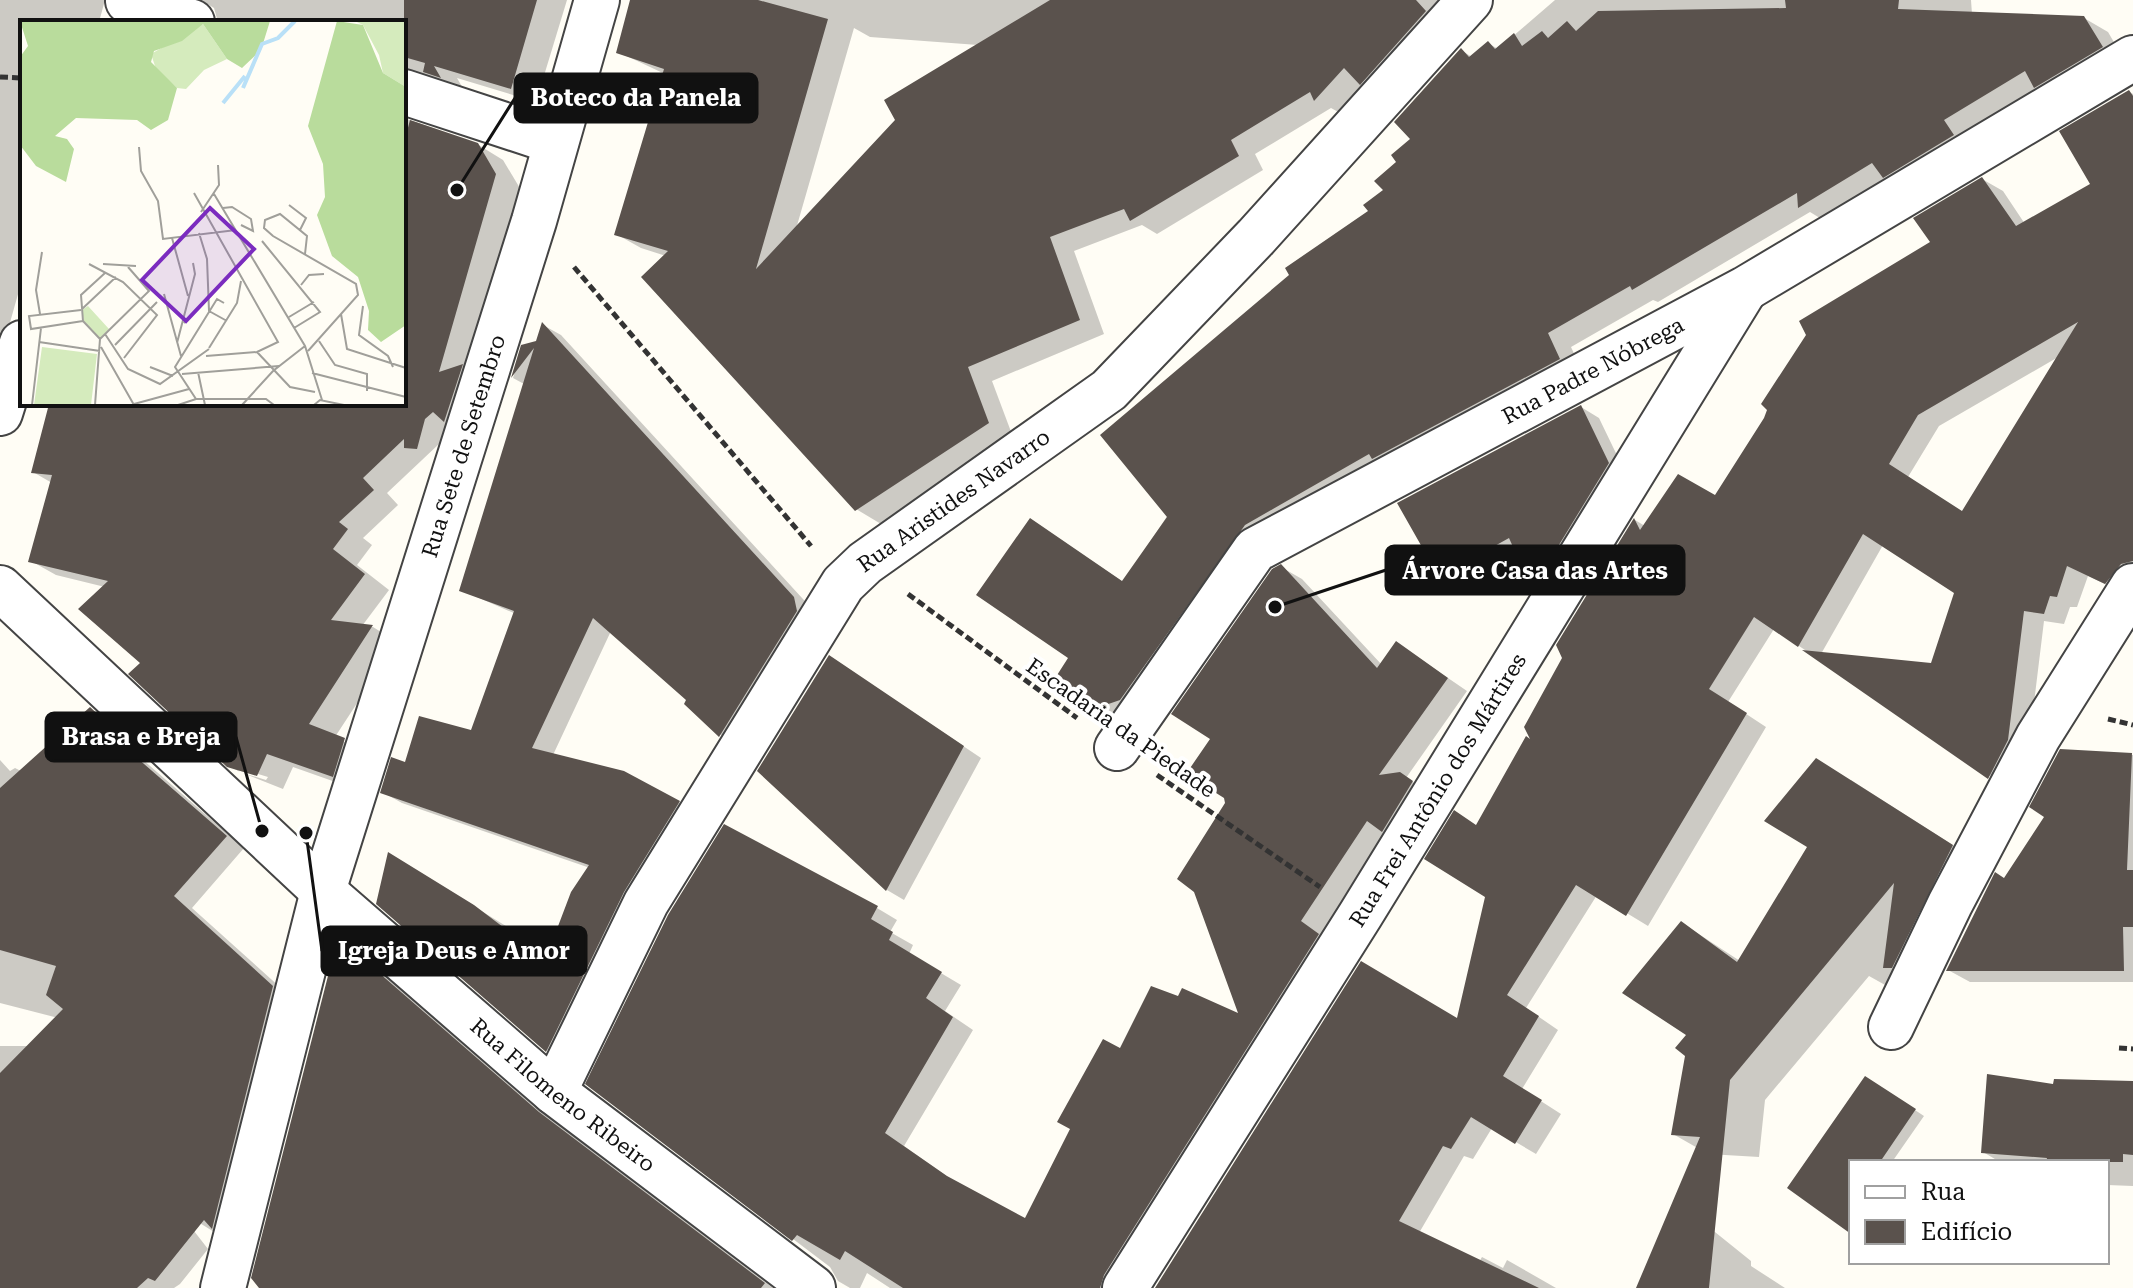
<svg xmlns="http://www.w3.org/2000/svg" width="2133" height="1288" font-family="'Roboto Serif',serif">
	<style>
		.shadow { fill: #0003; fill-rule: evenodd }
		.building { fill: #5a524d; fill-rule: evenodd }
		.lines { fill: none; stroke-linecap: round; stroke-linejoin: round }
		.minor-casing { stroke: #444; stroke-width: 48 }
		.path { stroke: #333; stroke-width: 5; stroke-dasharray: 8 4; stroke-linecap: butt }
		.minor { stroke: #fff; stroke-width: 44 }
		.labels { text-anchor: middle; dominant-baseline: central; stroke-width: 8; stroke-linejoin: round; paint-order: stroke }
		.street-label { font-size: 22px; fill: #111; stroke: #fff }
		.inset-river { fill: none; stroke: #b9e0f7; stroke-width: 4 }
		.inset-road { fill: none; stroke: #a09f9a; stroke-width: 2 }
		.view { fill: #7b2cbf; fill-opacity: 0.15; stroke: #7b2cbf; stroke-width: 4 }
		.inset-edge { fill: none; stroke: #111; stroke-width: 4 }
		.leader { fill: none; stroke: #111; stroke-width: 3 }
		.callout-dot { fill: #111; stroke: #fff; stroke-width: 3 }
		.callout { fill: #111; stroke: #111; stroke-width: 3 }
		.callout-label { font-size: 24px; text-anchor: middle; font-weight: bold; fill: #fff }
	</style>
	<rect width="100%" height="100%" fill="#fffdf5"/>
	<path class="shadow" d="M0,0H105L99,22H22V280L0,358Z
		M201,0H567L536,102L457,78L464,90L405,114L407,119L477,144L503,160L521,190L457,427L387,493L398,505L363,538L372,545L357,565L389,590L362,626L373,627L397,642L335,737L369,755L358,790L293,767L283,789L243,773L266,780L268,777L235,767L240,772L228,765L105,587L56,575L31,561L52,483L33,472L53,404H404V22H218L214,8Z
		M633,0H1443L1340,113L1331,108L1255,154L1263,170L1157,234L1142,225L1074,251L1104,334L992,381L1013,437L881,524L856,509L666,256L641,248L616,234L665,74L618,52ZM854,28L870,37L978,45L796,229Z
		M1555,0H1971L1972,14L2084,18L2108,32L2125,61L1823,220L1810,212L1658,302L1653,300L1571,347L1583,373L1269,538L1114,723L1089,709L1030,520L1123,582L1386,190L1461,50L1472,57L1488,43L1498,49Z
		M2129,92L2133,94V586L2126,594L2088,576L2077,607H2070L2064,624L2044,621L2028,752L2009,788L1774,629L1728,702L1766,727L1648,926L1597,895L1526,1008L1558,1030L1522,1089L1561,1114L1536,1154L1492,1128L1473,1159L1464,1156L1419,1233L1479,1262L1482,1257L1503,1268L1507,1260L1556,1288H1157L1459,1020L1487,896L1477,826L1535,743L1635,520L1645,526L1716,498L1933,243L1982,179L2003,191L2025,224L2093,185ZM2060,356L1963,513L1908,477L1939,426ZM1883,545L1957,592L1932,665L1821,654Z
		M543,325L561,335L813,610L740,746L721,735L686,703L689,700L611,631L553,755L679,802L698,813L566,1061L547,1050L378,903L408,866L550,953L590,868L402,803L382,792L407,765L472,732L516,614L461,590L524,384L513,378L523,347L537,342Z
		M1581,407L1599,418L1626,474L1551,598L1533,588L1518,553L1458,586L1440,576Z
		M1281,567L1302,579L1382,665L1397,643L1467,691L1406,778L1421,787L1321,934L1338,947L1124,1288H890L867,1273L860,1288H850L838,1281L830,1267L588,1084L877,908L897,920L890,932L913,945L909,954L961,985L945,1011L973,1030L904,1146L962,1187L1025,1221L1121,1051L1242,1017L1227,803L1212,738Z
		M847,668L981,758L904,900L887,890Z
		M91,710L110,721L133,742L118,738L244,848L192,908L292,998L219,1235L177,1209L208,1249L180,1284L174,1288H0V1046H135L136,1038L0,1003V760L10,771L15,768L21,771Z
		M2061,751L2133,755V982H1970L1948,970L2047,817Z
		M1851,780L1987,867L1919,1004L1869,976L1765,1100L1759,1157L1708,1154L1673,1134L1689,1034L1682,923L1740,961Z
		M355,954L375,966L558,1125L773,1288H292Z
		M1874,1083L1924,1116L1892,1162H1851V1221L1789,1187Z
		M2133,1083V1186L2107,1185V1162H2000L1983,1152L2055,1087Z
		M1710,1228L1751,1261V1266L1785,1288H1641Z"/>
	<path class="building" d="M404,0H537L511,89L434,66L441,78L423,72L425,63L404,57Z
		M630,0H758L828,19L756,269L895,120L884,100L1050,0H1416L1426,11L1360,85L1344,68L1314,101L1310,92L1231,140L1239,156L1130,221L1124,209L1050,237L1080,320L968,367L989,423L855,511L641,277L668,251L614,235L664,69L616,53Z
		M1785,0H1899L1898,9L2084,16L2103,47L2034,88L2025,71L1944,120L1954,135L1883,178L1872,163L1798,208L1797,193L1632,290L1630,286L1548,333L1560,359L1372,459L1369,454L1245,525L1120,700L1088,711L1052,683L1068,658L976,595L1030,518L1122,581L1167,517L1100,435L1289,275L1285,268L1368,211L1363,205L1383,190L1374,181L1396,162L1391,155L1410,139L1394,122L1461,48L1469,57L1488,41L1495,49L1514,33L1522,46L1542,31L1548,38L1567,21L1576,31L1598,11L1786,8Z
		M2129,90L2133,96V561L2121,564L2105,584L2067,566L2057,597L2050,596L2044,614L2024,611L2008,740L1988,779L1802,650L1931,663L1954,593L1863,534L1798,647L1754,617L1709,689L1747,713L1626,916L1576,885L1507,995L1539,1016L1503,1076L1542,1100L1515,1144L1471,1117L1451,1149L1443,1146L1399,1221L1539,1288H1155L1361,961L1457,1018L1485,897L1424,859L1454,810L1476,825L1526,736L1530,739L1524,727L1562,658L1556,645L1634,518L1640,530L1678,474L1715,495L1764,418L1767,410L1761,404L1806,335L1799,321L1930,242L1913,218L1982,177L2016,226L2090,184L2059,131ZM2078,322L1962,511L1889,464L1918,415Z
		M410,120L478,143L496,174L439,372L463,364L444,422L433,412L425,419L417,449L404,448V439L363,478L374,490L339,522L348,529L333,549L365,574L331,620L373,625L309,724L345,738L333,777L267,754L257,776L227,767L128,674L140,663L78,609L108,581L28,562L52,475L31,473L49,404H404V143Z
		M542,322L794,597L797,611L719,737L684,704L686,700L593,618L532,748L624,771L680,801L624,892L546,1052L376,904L388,852L474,905L503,927L515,930L549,950L571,892L589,865L380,793L391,757L405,762L419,716L471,730L514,611L459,591L534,348L511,378L521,345L536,341Z
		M1581,405L1609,463L1532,589L1509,538L1439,577L1397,503Z
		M1281,564L1377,668L1396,641L1448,678L1379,775L1400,772L1413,781L1382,832L1367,821L1301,921L1319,934L1104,1275L1100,1288H903L845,1251L840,1260L797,1235L792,1241L585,1084L668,915L724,824L878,906L871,919L893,932L889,940L942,972L926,998L953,1017L885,1133L947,1176L1025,1218L1070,1129L1057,1122L1103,1039L1120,1048L1151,986L1178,996L1182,988L1238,1013L1194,892L1177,879L1225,803L1224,798L1186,774L1210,739L1171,714L1272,569Z
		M829,655L964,746L886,891L757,771Z
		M90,707L120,735L106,731L227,836L174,896L273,986L212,1229L204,1220L155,1281L148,1278L137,1288H0V1073L63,1009L46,995L56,966L0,950V788Z
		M2060,749L2132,753L2127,870H2133V927H2123L2124,971H1946L1995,872L2004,878L2044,817L2029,807Z
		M1816,758L1953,845L1892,968H1883L1894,883L1730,1080L1709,1288H1636L1700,1137L1671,1135L1685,1056L1675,1048L1686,1035L1622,993L1681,921L1737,962L1807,847L1764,821Z
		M355,952L539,1112L765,1283L761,1288H259L251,1278L330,968L337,960Z
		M1987,1074L2053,1084L2054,1079L2133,1081V1155L2123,1154V1162H2046L2047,1158L1981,1153Z
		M1865,1076L1916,1109L1880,1162H1851V1234L1787,1188Z"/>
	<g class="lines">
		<defs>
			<g id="minor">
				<path d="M128,1L192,22"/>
				<path d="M404,92L556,142"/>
				<path d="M0,413L22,343"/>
				<path id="s1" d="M0,588L323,891L554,1092L813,1288"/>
				<path id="s2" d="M1117,748L1255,550L1745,289L2133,58"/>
				<path d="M1891,1027L1950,904L2038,737L2133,586"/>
				<path id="s3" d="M554,1092L646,903L843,584L865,563L1109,390L1256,237L1470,0"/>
				<path id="s4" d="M223,1288L323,891L534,221L597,0"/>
				<path id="s5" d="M1125,1288L1361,914L1744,291"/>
			</g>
		</defs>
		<use href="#minor" class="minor-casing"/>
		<path class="path" d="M0,77L22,78
			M574,267L811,546
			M908,594L1077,718
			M2108,719L2133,725
			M1157,775L1320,887
			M2119,1048L2133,1049"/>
		<use href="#minor" class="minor"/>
	</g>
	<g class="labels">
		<g class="street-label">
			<text stroke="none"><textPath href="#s2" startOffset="624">Rua Padre Nóbrega</textPath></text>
			<text stroke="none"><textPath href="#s4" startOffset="876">Rua Sete de Setembro</textPath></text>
			<text stroke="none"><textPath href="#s3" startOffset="724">Rua Aristides Navarro</textPath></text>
			<text transform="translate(1121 728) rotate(35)">Escadaria da Piedade</text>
			<text stroke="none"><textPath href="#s5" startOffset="588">Rua Frei Antônio dos Mártires</textPath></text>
			<text stroke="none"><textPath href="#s1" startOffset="758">Rua Filomeno Ribeiro</textPath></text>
		</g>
	</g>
	<g transform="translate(20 20)">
		<rect width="386" height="386" fill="#fffdf5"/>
		<path d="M335,1H386V67L363,53L359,35L343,5ZM183,4L207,39L184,50L166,69L157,68L136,49L131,34ZM68,286L89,309L80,318L64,301L62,290ZM22,327L77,334L71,385H14Z" fill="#d5ebbd"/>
		<path d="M0,1H250L241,30L222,48L207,39L183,4L162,21L134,31L131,42L157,68L148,100L131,110L117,100L56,98L35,116L47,119L54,129L46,162L16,146L0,125V37L8,26ZM317,1L343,5L363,53L386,67V305L361,322L348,310L349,291L338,257L312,236L297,195L305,177L303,144L288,106Z" fill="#b9dc9c"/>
		<path class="inset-river" d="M223,68L242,24L258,18L275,1M203,83L225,56"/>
		<path class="inset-road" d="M119,127L121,151L138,181L143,219L216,210M174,173L258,322L237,332L186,336M194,174L285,326L302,380M269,185L286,198L280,210M203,188L212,187L231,199L233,211L221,205M181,192L199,165L198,145M179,213L187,239L189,291L207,301M152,218L168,276M242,221L300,292L274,308M285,234L287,216L260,194L245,200L244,208L253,216L336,264L338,275L288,331M69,244L103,262L137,295L104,338M83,244L116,246M281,265L289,255L304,254M144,274L161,336M343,286L339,315L368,336L373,347M62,289L96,257M61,290L9,296L11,309L63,301M20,294L16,270L22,232M321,294L327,329L386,348M269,297L294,282M63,301L61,275L85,253M63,301L80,319M164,303L187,279M85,314L108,349L140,364L189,329M299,321L315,345L347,354V371M19,322L80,331M157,323L175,254L173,243M95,325L137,282M81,327L114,385M189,328L217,283L221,261M237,332L270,367L295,372M130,347L153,356M178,352L185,385M292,353L386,377M162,354L259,346M176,379L155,347L197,279L204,283M114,384L169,369M12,385L21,308M75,385L80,319L129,271L108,247M158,385L176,379H246L254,385M222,385L253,351L285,326M294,385L300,380L324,385"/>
		<path class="view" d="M190,188L234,229L166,301L122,260Z"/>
		<rect width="386" height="386" class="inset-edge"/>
	</g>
	<path class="leader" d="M457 190L515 98M1275 607L1386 570M262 831L236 737M306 833L322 951"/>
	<g class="callout-dot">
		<circle cx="457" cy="190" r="8"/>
		<circle cx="1275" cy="607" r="8"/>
		<circle cx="262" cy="831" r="8"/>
		<circle cx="306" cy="833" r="8"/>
	</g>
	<g class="callout">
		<rect x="515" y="74" width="242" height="48" rx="8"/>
		<rect x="1386" y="546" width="298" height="48" rx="8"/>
		<rect x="46" y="713" width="190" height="48" rx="8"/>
		<rect x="322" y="927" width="264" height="48" rx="8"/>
	</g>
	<g class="callout-label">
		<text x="636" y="106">Boteco da Panela</text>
		<text x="1535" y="579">Árvore Casa das Artes</text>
		<text x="141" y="745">Brasa e Breja</text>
		<text x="454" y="959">Igreja Deus e Amor</text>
	</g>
	<rect x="1849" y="1160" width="260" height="104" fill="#ffffff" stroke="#a0a0a0" stroke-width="2"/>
	<rect x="1865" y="1186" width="40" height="12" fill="#ffffff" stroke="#a0a0a0" stroke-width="2"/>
	<text x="1921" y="1200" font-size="24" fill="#111111">Rua</text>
	<rect x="1865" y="1220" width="40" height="24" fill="#5a524d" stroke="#a0a0a0" stroke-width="2"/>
	<text x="1921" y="1240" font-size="24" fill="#111111">Edifício</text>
</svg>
